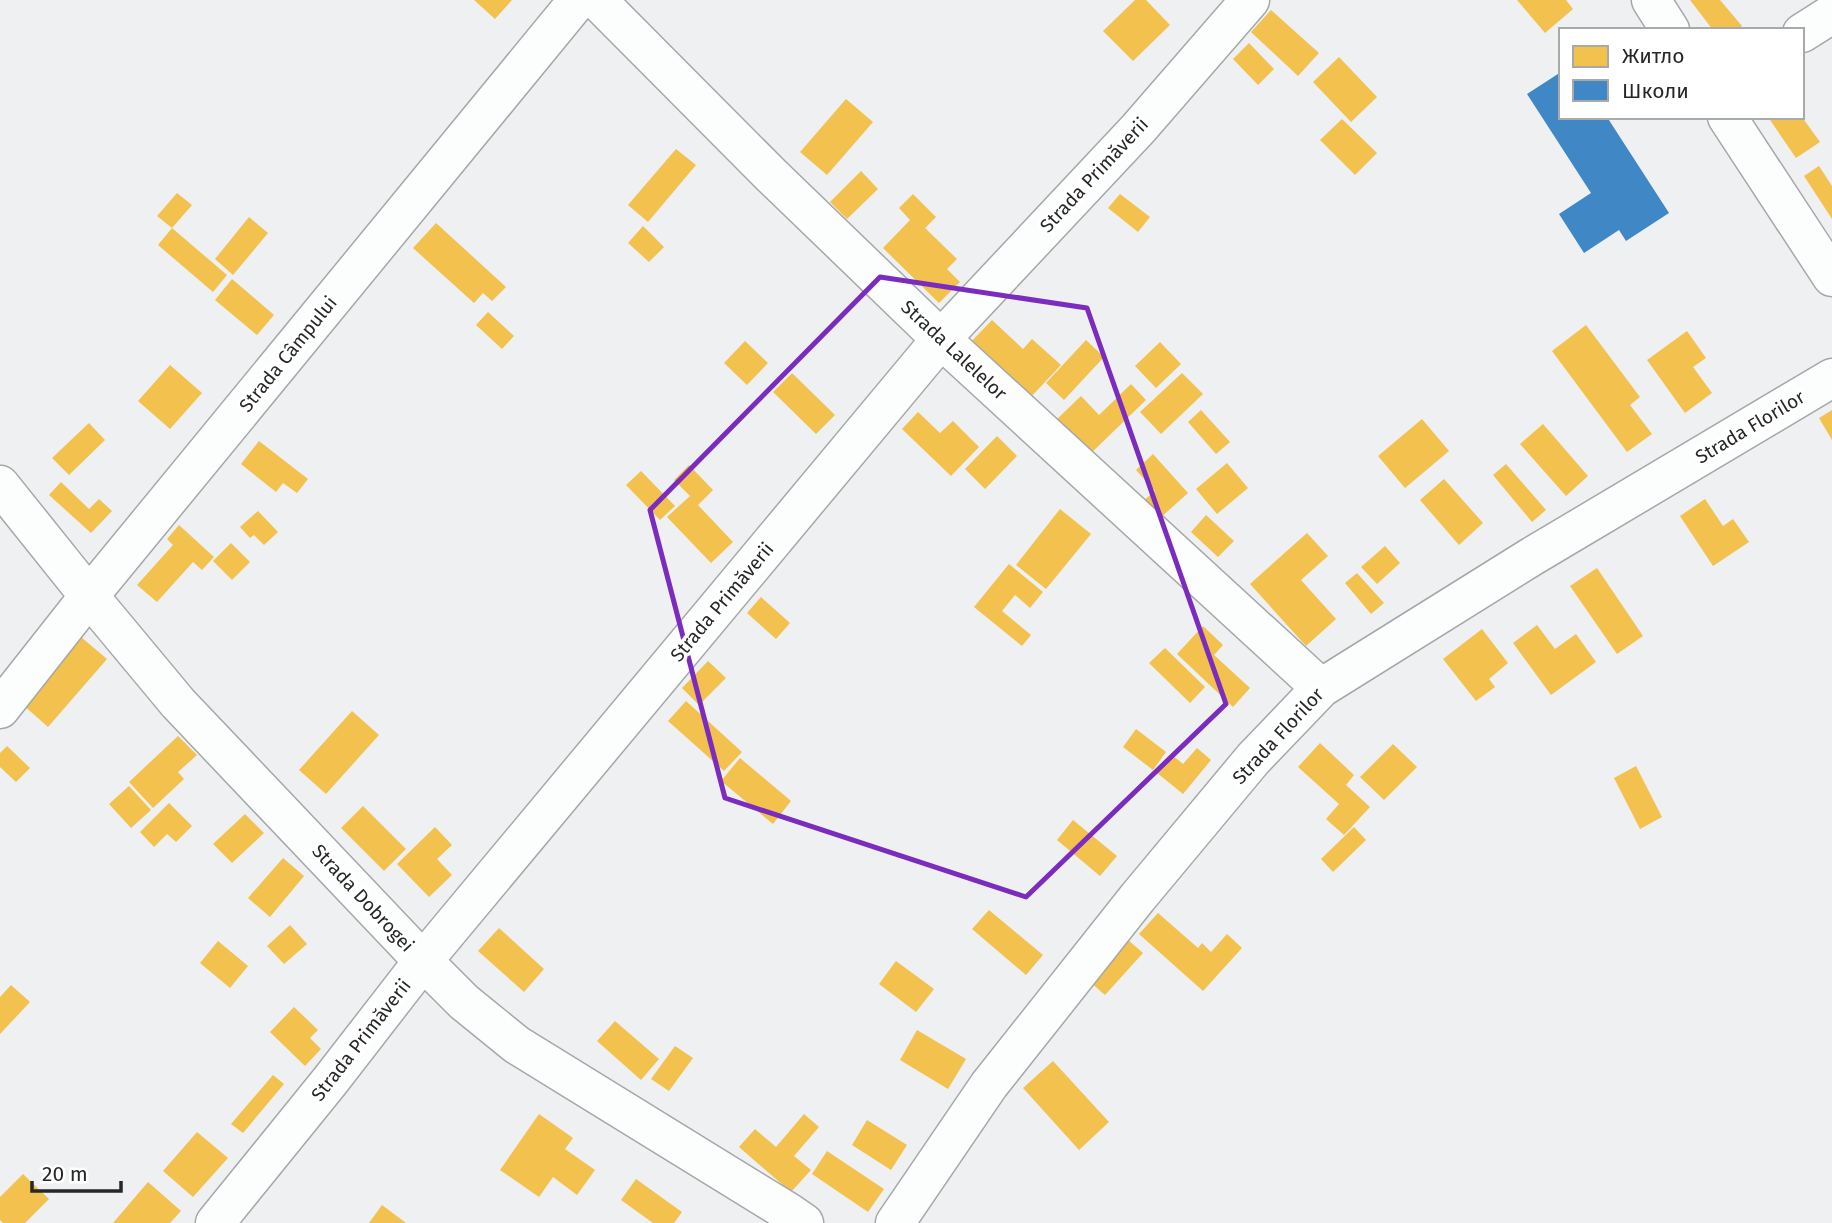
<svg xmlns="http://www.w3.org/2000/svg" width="1832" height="1223" font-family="'Fira Sans',sans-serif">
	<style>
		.homes { fill: #f2c14e }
		.schools { fill: #3f88c5 }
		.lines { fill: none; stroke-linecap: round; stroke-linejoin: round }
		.minor-casing { stroke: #a6a7a9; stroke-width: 41 }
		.minor { stroke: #fcfdfd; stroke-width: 38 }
		.marked { fill: none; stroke: #7b2cbf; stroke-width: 5; stroke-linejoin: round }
		.labels { text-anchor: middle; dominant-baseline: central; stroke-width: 7; stroke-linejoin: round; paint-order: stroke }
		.street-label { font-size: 19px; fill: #262728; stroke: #fff }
	</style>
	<rect width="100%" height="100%" fill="#eef0f2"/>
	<path class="homes" d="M474,0H512L495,19Z
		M1135,0H1146L1170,25L1133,61L1103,31Z
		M1517,0H1566L1573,9L1545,33Z
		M1690,0H1720L1742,26L1737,30H1713Z
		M1271,10L1319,53L1298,76L1251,32Z
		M1249,43L1274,69L1258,85L1233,59Z
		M1339,57L1377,97L1351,122L1313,82Z
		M846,99L873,122L827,175L800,152Z
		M1768,117H1802L1820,142L1796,158Z
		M1342,119L1377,153L1355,175L1320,140Z
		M676,149L696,165L648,222L628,205Z
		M1819,166L1832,186V219L1804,176Z
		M861,171L878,189L847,219L830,202Z
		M177,193L192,205L172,228L157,216Z
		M913,194L936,217L925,228L957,259L947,269L960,282L939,303L883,248L910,220L899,208Z
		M1120,194L1150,217L1138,232L1108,208Z
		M249,217L268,233L233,275L215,259Z
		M436,223L506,287L492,301L483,293L474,303L413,248Z
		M643,226L664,247L649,262L628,243Z
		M172,228L227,275L213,292L158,245Z
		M232,279L274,315L257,335L215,300Z
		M488,312L514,336L502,349L476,325Z
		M992,320L1023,349L1032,339L1061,365L1029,399L970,343Z
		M1586,325L1640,397L1630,405L1652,434L1627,452L1552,351Z
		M1687,331L1706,358L1693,367L1712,393L1685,413L1647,360Z
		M1086,340L1104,357L1064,400L1046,383Z
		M745,341L768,363L747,385L724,363Z
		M1160,342L1181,364L1156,388L1135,366Z
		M170,365L202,393L170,429L138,401Z
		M792,373L835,415L816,434L773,392Z
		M1182,373L1203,394L1161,434L1140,412Z
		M1131,384L1146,400L1088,456L1055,421L1081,396L1099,415Z
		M1201,410L1230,442L1216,454L1188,422Z
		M1832,410V440L1819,418Z
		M918,412L940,433L953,421L979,447L951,476L902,429Z
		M1422,419L1449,451L1405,488L1378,456Z
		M89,423L105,440L69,475L52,458Z
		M1543,424L1588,476L1566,496L1520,444Z
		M997,436L1017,456L985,489L965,469Z
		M259,441L308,479L297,493L283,483L276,492L241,464Z
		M1153,454L1188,493L1159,519L1143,501L1155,491L1136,470Z
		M1227,463L1248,488L1217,514L1196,489Z
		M1506,464L1546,510L1532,522L1493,475Z
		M689,465L713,490L698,505L733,542L711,563L667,517L690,496L674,480Z
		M641,471L675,506L660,520L626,485Z
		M1444,479L1483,523L1459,545L1420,500Z
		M61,482L89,509L99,499L112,511L91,533L49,495Z
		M1705,499L1723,526L1733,519L1749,542L1713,566L1680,516Z
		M1060,509L1091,534L1046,589L1016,565Z
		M258,511L278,532L264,545L254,535L250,538L240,527Z
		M1206,515L1234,541L1218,557L1191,532Z
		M179,525L214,557L202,570L193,562L157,602L137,585L173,545L167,539Z
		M1307,533L1328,556L1301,580L1336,619L1306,646L1250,584Z
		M231,543L250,562L232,580L213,561Z
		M1385,546L1400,563L1377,584L1361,567Z
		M1009,564L1043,592L1030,608L1015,595L1002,611L1031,635L1022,646L974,607Z
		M1597,568L1643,636L1617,654L1570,586Z
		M1357,573L1384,603L1371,614L1345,583Z
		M761,597L790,623L776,639L747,613Z
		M1537,625L1555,649L1576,634L1596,662L1551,695L1513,643Z
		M1203,626L1223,645L1214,655L1250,688L1233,707L1177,654Z
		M1482,629L1508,663L1489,679L1495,687L1476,701L1443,659Z
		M81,637L107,659L48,727L22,704Z
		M1165,648L1205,687L1190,703L1149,663Z
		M708,661L726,678L699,705L682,688Z
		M686,701L742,752L724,771L668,721Z
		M352,711L379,735L326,794L299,770Z
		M1136,729L1166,752L1153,770L1123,747Z
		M178,736L197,755L178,772L184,779L153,808L129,782Z
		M1320,743L1354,775L1346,785L1370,807L1344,835L1326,819L1339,804L1298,767Z
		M1393,744L1417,767L1384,800L1360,777Z
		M7,746L30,768L16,782L0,767V753Z
		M1197,748L1211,760L1183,794L1156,772L1171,754L1183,764Z
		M740,758L791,801L773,824L721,781Z
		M1636,766L1662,817L1640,829L1614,778Z
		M129,786L151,810L131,828L109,804Z
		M169,803L192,826L176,842L167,834L154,847L140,832Z
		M363,806L406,849L384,871L341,828Z
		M245,814L264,833L232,863L213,844Z
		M1073,820L1117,856L1100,876L1057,840Z
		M435,827L452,845L437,859L452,875L429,897L397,864Z
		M1354,827L1366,840L1333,872L1321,859Z
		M283,858L304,876L270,917L248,898Z
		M989,910L1043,955L1026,975L972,929Z
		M1158,913L1198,948L1202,943L1211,952L1227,934L1242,948L1203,991L1139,934Z
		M290,925L307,944L284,964L267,946Z
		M499,928L544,969L524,992L478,951Z
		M1128,940L1143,953L1105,995L1090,982Z
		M218,941L248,966L230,988L200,963Z
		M896,961L934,989L916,1012L879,984Z
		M11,985L30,1002L0,1034V997Z
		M294,1007L318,1030L310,1038L321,1049L305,1066L270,1032Z
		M615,1021L659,1059L641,1080L597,1041Z
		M917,1030L966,1059L948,1089L900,1060Z
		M675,1046L693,1058L669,1091L651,1079Z
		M1053,1061L1109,1122L1079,1150L1023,1088Z
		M273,1075L284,1084L243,1133L231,1124Z
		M539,1114L573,1138L565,1149L595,1170L577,1195L553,1177L539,1197L500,1170Z
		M804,1114L819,1127L794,1156L811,1170L791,1192L739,1147L755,1129L776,1147Z
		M867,1120L907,1145L891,1170L852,1145Z
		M197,1132L228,1158L193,1197L163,1171Z
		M827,1151L884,1189L868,1212L812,1174Z
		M23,1174L49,1199L25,1223H3L0,1220V1197Z
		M636,1179L682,1212L674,1223H653L621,1200Z
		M148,1182L181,1211L170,1223H113Z
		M382,1205L406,1223H369Z"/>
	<path class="schools" d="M1561,72V117H1607L1669,213L1626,241L1619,230L1584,253L1559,214L1591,193L1527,94Z"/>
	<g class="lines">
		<defs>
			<path id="minor" d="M597,0L771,175L941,339L1321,688
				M1651,0L1670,30
				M1802,33L1832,14
				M1727,117L1832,277
				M0,485L89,596L178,703L423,961L464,1002L517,1045L788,1212L804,1223
				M0,709L89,596L578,0
				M215,1223L330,1081L423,961L941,339L1138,129L1250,0
				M895,1223L989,1085L1138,897L1253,759L1321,688L1531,557L1832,378"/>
		</defs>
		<use href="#minor" class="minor-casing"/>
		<use href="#minor" class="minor"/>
	</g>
	<path class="marked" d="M880,277L1087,308L1226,704L1026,897L725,798L650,510Z"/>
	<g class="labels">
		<g class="street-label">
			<text transform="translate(1094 175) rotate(-47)">Strada Primăverii</text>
			<text transform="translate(954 350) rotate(43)">Strada Lalelelor</text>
			<text transform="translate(288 354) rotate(-51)">Strada Câmpului</text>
			<text transform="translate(1750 427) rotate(-31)">Strada Florilor</text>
			<text transform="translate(722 602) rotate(-50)">Strada Primăverii</text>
			<text transform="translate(1278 736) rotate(-47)">Strada Florilor</text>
			<text transform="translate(363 898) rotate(47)">Strada Dobrogei</text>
			<text transform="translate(361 1040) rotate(-52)">Strada Primăverii</text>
		</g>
	</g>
	<rect x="1559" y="28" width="245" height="91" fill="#ffffff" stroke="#a8a9a9" stroke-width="2"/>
	<rect x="1573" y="46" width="35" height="21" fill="#f2c14e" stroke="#a8a9a9" stroke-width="2"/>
	<text x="1622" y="63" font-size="21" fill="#262728">Житло</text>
	<rect x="1573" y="80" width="35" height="21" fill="#3f88c5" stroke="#a8a9a9" stroke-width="2"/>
	<text x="1622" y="98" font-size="21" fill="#262728">Школи</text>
	<path d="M32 1181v10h89v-10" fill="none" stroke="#262728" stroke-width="3.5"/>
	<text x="42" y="1181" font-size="21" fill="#262728" stroke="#ffffff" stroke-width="5" paint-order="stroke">20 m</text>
</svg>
